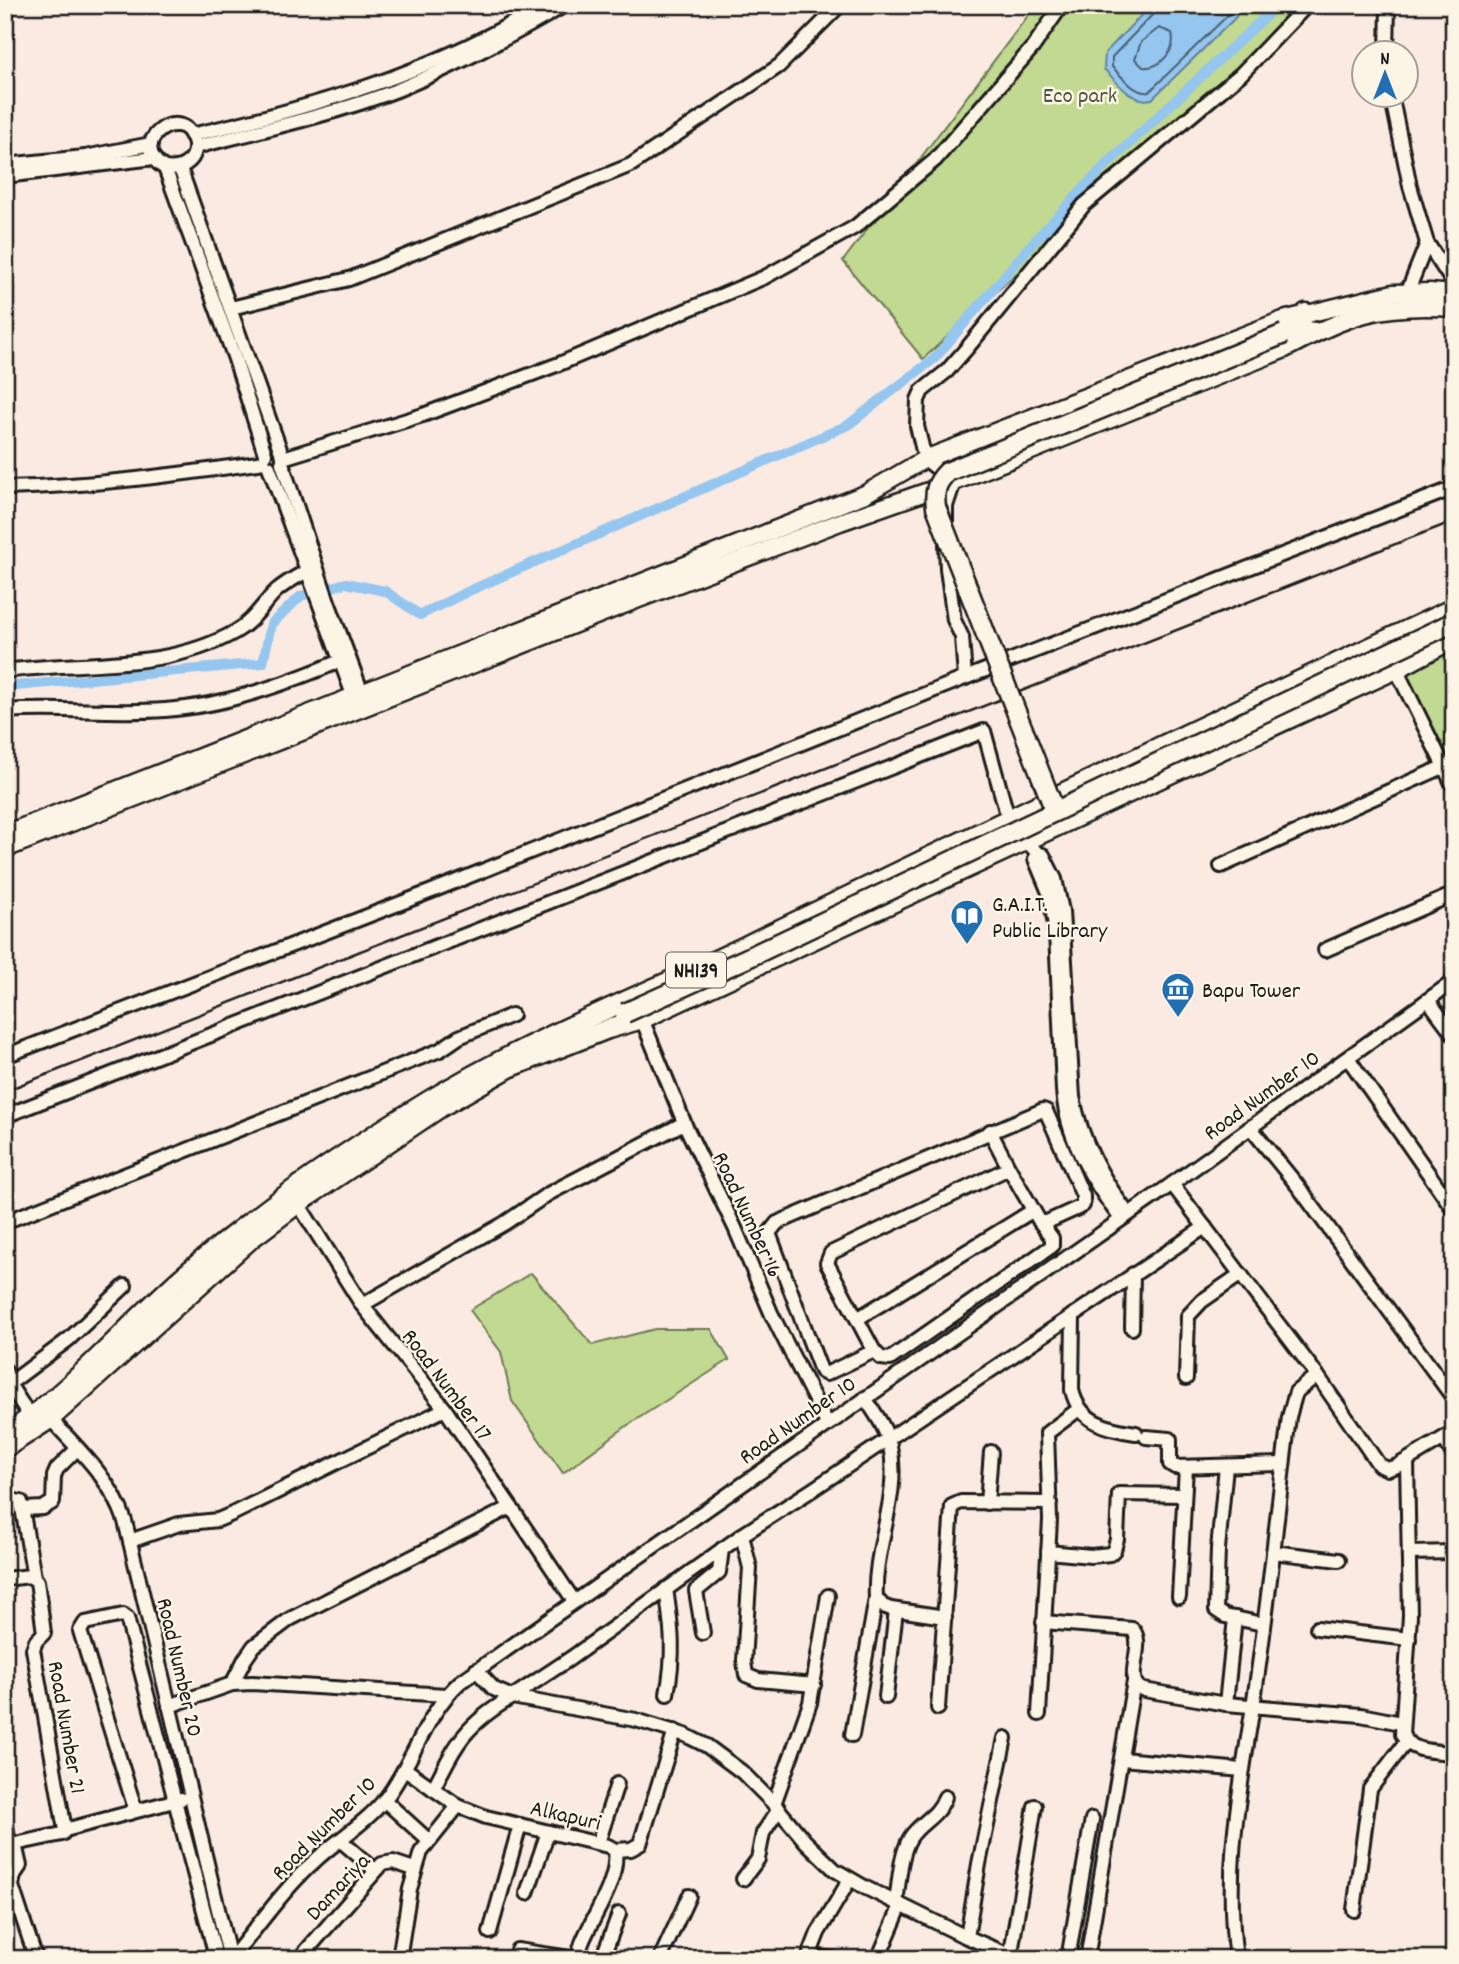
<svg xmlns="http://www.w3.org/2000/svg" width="1459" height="1964" viewBox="0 0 1459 1964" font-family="Dekko,sans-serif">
	<rect width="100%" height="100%" fill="#faeae1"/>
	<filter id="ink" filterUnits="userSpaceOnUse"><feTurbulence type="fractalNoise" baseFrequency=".0143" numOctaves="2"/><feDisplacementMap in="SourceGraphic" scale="14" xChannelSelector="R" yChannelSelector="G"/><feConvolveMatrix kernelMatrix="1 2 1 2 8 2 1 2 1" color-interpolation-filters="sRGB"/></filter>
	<g filter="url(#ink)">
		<g fill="#c1d990" stroke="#6e7a56" stroke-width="2">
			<path d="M 1036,5 L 1295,5 L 1236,72 L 923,359 L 843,261 Z"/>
			<path d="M 1454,645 L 1454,778 L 1405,670 Z"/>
			<path d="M 531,1273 L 592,1345 L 655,1329 L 711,1329 L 729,1360 L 628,1425 L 563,1473 L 512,1401 L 501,1352 L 470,1310 Z"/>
		</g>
		<path fill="#94c6f0" stroke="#64829b" stroke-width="2" d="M 1151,5 L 1192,5 L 1191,10 L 1196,13 L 1206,5 L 1243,5 L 1235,18 L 1152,99 C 1132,104 1117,82 1104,69 L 1105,53 Z"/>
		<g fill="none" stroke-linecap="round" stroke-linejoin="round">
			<g stroke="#4c6071" stroke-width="2">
				<path d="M 1156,5 L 1154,13 L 1112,57 L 1112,67 C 1123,77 1134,94 1149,92 L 1229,14 L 1235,5"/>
				<path d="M 1159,28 L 1172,33 C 1177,50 1160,69 1143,67 L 1135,59 L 1141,42 Z"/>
			</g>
			<path stroke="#94c6f0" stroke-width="10" d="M 5,687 L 263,663 L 271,624 L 301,596 L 346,583 L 385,591 L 420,615 L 471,590 L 848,425 L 935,358 L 1029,247 L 1103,168 L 1267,15 L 1269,5"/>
			<defs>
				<g id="minor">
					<path d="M 1387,52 L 1388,5"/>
					<path d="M 1391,94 L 1410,186 L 1427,243 L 1454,284"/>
					<path d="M 191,135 C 314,107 435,72 543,5"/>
					<path d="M 195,147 C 263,130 332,115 397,90 C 456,66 510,37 565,5"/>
					<path d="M 5,165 L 85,157 L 151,144"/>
					<path d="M 165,168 C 182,171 200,159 194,140 C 181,102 124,145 165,168 L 235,359 L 265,454"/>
					<path d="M 180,168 L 281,452"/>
					<path d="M 5,176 L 154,158"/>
					<path d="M 1407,293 L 1427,243"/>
					<path d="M 231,308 L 349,279 L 631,165 L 779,66 L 840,5"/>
					<path d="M 283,458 L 423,415 L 559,364 L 765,277 L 855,227 L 935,160 L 1033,47 L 1062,5"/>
					<path d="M 282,463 L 327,599 L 365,701"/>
					<path d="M 269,467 L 356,703"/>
					<path d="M 5,488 C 92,486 178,475 264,462"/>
					<path d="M 946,526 L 946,506 L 954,482 L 925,459 L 917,426 L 918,400 L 922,391 L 947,371 L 968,347 L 1084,205 L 1241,74 L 1307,5"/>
					<path d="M 1396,669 L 1454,787"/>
					<path d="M 5,671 C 82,660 164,672 235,632 C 253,622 262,605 276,591 C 285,583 296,577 307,571"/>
					<path d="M 965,678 L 1454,488"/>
					<path d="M 5,711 C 59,707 112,714 165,710 C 225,706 285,684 340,661"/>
					<path d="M 1037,853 L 1035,859 L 1050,895 L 1056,932 L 1063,1090 C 1066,1138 1093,1182 1121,1219"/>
					<path d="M 1221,866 L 1443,767"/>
					<path d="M 1325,950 L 1454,894"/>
					<path d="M 1428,1000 L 1454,1035"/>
					<path d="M 642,1019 L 686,1127 L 735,1228 L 772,1315 L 827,1424"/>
					<path d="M 5,1056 L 432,891 L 965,678 L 962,637 L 954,620 L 947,569 L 946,544"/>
					<path d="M 1348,1058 L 1454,1210"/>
					<path d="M 5,1116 L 984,731 L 1008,818 L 1037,853 L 1043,855 L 1055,879 L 1062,911 L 1073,1097 C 1081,1141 1102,1178 1128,1214"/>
					<path d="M 1250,1127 L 1297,1185 L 1454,1399"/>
					<path d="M 990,1131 L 1009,1168"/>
					<path d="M 1172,1184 L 1317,1375 L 1379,1465 L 1388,1469 L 1397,1466 L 1454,1432"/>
					<path d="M 294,1197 L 362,1305 L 445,1409 L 574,1601"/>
					<path d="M 5,1222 L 440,1050 L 459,1037 L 512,1015"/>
					<path d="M 362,1305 L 505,1223 L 548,1194 L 684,1123"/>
					<path d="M 1073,1315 L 1072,1390 C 1079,1422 1107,1429 1136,1433"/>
					<path d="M 857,1319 L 874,1351 L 826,1374 L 821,1371 L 769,1233 L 777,1223 L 1043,1110 L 1046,1111 L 1083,1196 L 1083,1205 L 1080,1207 L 1047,1222 L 1040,1222 L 1009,1168 L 831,1253 L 827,1263 L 857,1319 L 1032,1211"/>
					<path d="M 1132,1328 L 1133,1274"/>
					<path d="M 874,1351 L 881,1358 L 890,1359 L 1052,1246 L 1052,1238 L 1040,1222"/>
					<path d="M 5,1370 L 9,1384 L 31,1418"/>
					<path d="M 1186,1378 L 1188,1316 L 1202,1301 L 1241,1274"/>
					<path d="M 9,1384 L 69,1339 L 125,1286"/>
					<path d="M 865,1398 C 875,1413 886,1428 890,1446 C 901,1496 873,1548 876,1598 L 883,1606 L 891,1609 L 945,1617"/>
					<path d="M 46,1414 C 76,1447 111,1478 125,1521 L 230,1959"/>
					<path d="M 1146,1437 L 1170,1439 L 1170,1464 L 1175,1467 L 1283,1464"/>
					<path d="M 1444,1439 L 1454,1456"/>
					<path d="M 1407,1461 L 1410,1616 L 1402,1734 C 1410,1753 1435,1751 1454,1753"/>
					<path d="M 1226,1466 L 1218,1549 L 1216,1610 L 1225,1616 L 1263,1624"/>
					<path d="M 5,1499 L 21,1502 L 34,1577"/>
					<path d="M 987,1503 L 991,1452"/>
					<path d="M 24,1509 L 43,1508 L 53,1502 L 54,1476 L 57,1469 L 77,1449"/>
					<path d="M 742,1535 L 750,1568 L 744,1661 L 746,1675 L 758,1680 L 814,1685"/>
					<path d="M 130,1541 L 179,1524 L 218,1520 L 232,1514 L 445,1409"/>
					<path d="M 1048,1552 L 1091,1556 L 1110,1554 L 1114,1550 L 1117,1539 L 1119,1494 L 1184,1495"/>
					<path d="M 1273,1552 L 1339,1560"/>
					<path d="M 1409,1553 L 1454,1552"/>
					<path d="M 5,1579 L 30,1576 L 37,1581 L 44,1633 L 36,1641 L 33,1649 L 65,1830 L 62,1834 L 15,1844 L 8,1839 L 5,1820"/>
					<path d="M 666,1589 C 672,1629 675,1654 667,1694"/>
					<path d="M 1179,1597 L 1186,1467"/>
					<path d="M 1043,1622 L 1132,1629 C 1148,1644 1120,1682 1144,1690 L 1226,1704 L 1361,1715 L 1401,1723"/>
					<path d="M 1317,1628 L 1409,1639"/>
					<path d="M 703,1633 L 696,1591 L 719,1572 L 722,1549"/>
					<path d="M 476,1670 L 494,1689 L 512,1697 L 571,1658 L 742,1535 L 812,1490 L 1205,1227"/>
					<path d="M 232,1684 L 245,1659 L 254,1646 L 290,1619 L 511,1507"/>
					<path d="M 886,1697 L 896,1610"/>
					<path d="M 1226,1704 L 1235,1618"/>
					<path d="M 169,1706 L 232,1684 L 252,1683 L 446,1695"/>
					<path d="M 938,1708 L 952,1506 L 961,1502 L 1050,1503"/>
					<path d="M 1039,1714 L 1050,1520 L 1047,1433 L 1079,1409"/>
					<path d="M 852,1735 L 876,1598"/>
					<path d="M 1122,1759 L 1242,1770"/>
					<path d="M 405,1769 L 458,1806 L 486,1817 L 608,1846 L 615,1850 C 619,1882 593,1915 582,1943 L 580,1949 L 583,1959"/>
					<path d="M 433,1789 C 457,1742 465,1725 512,1697 L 636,1720 L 685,1735 L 707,1746 L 742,1772 L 774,1804 L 805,1841 L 835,1870 L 866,1888 L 962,1935 L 1019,1959"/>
					<path d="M 384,1800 L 428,1840"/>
					<path d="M 774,1804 L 810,1703 L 828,1596"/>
					<path d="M 129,1813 L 181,1799"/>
					<path d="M 65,1830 L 129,1813 L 133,1808 L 133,1802 L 80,1631 L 85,1623 L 123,1615 L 127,1618 L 214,1949 L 209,1959"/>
					<path d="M 340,1840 L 375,1870"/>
					<path d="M 598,1843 L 617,1784"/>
					<path d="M 15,1844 L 20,1866 L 14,1875 L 12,1886 L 36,1959"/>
					<path d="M 615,1850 L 631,1849 L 640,1844 L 675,1731"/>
					<path d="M 743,1879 L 758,1859 L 763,1833 L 779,1809"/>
					<path d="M 527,1893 L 548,1832"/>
					<path d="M 896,1903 C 899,1883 900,1855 910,1838 C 920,1822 938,1817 945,1797"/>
					<path d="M 1354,1910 L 1370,1789 L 1406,1742"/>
					<path d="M 490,1932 L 520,1825"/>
					<path d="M 967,1937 L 979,1864 L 1005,1738"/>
					<path d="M 517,1950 L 576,1959"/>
					<path d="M 5,1952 L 8,1959"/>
					<path d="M 809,1956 L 833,1959"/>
					<path d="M 231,1959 C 259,1925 285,1887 318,1858 C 340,1838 367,1822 386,1798 C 414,1761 425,1714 460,1682 L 1172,1184 L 1454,981"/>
					<path d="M 299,1959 L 382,1864 L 393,1862 L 414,1869"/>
					<path d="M 399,1959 L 410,1889 L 421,1852 L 458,1806"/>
					<path d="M 602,1959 L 619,1914"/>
					<path d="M 660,1959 L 689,1896"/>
					<path d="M 808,1959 L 818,1933 L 850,1879"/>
					<path d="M 878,1959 L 901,1905"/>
					<path d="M 1010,1959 L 1035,1806"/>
					<path d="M 1068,1959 L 1092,1819"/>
					<path d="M 1087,1959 L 1134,1681"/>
					<path d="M 1236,1959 C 1224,1867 1239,1796 1253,1706 C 1268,1610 1277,1513 1289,1417 L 1296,1392 L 1317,1375"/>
				</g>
				<g id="major">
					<path d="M 5,834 L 865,494 L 925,459 L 1283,320 L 1393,293 L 1430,292 L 1454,294"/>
					<path d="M 5,849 L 636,600 L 840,522 L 954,482 L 1285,349 C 1349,315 1380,303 1454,308"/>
				</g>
				<g id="highway">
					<path d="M 1293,330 L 1315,332"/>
					<path d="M 1284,334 L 1293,330 L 1306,313"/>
					<path d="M 5,1435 C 71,1392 122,1330 181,1278 C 258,1211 341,1154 428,1101 C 528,1040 639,997 745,946 C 981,831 1217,719 1454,608"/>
					<path d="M 5,1448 L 50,1419 L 253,1237 L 297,1204 L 441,1107 L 509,1068 L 608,1029 L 642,1019 L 1396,669 L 1454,638"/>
				</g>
			</defs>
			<use href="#minor" stroke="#1c1c1c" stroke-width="18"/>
			<use href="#major" stroke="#1c1c1c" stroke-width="21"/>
			<use href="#highway" stroke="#1c1c1c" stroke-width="23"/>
			<use href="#minor" stroke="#fcf5e5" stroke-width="12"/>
			<use href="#major" stroke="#fcf5e5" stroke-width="16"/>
			<use href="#highway" stroke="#fcf5e5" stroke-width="18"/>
			<path stroke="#1c1c1c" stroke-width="2.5" d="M 5,1091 L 1454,521"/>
			<defs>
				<g id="highway-bridge">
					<path d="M 1055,811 L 936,507 C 934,492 936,483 947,472 L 1284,334"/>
					<path d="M 625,1013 L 745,959 L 1454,622"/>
				</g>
			</defs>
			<use href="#highway-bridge" stroke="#1c1c1c" stroke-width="23" stroke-linecap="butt"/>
			<use href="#highway-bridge" stroke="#fcf5e5" stroke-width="18"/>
		</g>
	</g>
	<defs>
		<symbol id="library-pin" viewBox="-11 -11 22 30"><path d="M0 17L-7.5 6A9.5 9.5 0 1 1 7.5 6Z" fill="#1f6fb2" stroke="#fcf5e5"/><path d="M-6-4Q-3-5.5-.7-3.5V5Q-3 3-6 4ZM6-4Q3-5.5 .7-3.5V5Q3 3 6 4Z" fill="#fff"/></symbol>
		<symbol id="museum-pin" viewBox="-11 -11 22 30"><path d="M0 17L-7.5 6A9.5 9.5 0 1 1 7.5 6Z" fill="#1f6fb2" stroke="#fcf5e5"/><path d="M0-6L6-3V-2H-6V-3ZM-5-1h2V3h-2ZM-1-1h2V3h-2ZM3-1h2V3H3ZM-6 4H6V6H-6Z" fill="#fff"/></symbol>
	</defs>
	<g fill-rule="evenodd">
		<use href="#library-pin" x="948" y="897" width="38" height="52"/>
		<use href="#museum-pin" x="1159" y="970" width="38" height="52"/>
	</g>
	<g text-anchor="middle" stroke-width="5" stroke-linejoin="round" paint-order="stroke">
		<rect fill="#fcf5e5" stroke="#5f5d58" stroke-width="2" x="666" y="952.5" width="60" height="35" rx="5"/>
		<g font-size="21" font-weight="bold" fill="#1c1c1c">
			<text x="696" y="977">NH139</text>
		</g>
		<g font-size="23" fill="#4e553f" stroke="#fcf5e5">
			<text x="1080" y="102">Eco park</text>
		</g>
		<g font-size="23" fill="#1c1c1c" stroke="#fcf5e5" text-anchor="start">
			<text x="992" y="911">G.A.I.T.<tspan x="992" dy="26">Public Library</tspan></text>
			<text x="1202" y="997">Bapu Tower</text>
		</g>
		<g font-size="23" fill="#1c1c1c" stroke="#fcf5e5">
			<text transform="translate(1261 1094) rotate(-36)" y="8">Road Number 10</text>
			<text transform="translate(749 1214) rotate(65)" y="8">Road Number 16</text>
			<text transform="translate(448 1384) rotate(53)" y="8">Road Number 17</text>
			<text transform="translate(797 1419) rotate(-35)" y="8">Road Number 10</text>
			<text transform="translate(181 1667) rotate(77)" y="8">Road Number 20</text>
			<text transform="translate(68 1727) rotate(80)" y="8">Road Number 21</text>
			<text transform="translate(566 1814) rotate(13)" y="8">Alkapuri</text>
			<text transform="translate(323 1827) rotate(-45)" y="8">Road Number 10</text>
			<text transform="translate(337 1886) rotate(-47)" y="8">Damariya</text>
		</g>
	</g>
	<rect width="1459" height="1964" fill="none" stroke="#fcf5e5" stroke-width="28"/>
	<rect x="14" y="14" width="1431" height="1936" fill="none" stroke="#1c1c1c" stroke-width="2.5" filter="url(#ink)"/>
	<g transform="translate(1385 74)"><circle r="33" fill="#fcf5e5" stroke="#a29e95" stroke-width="2"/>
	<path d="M0-5L12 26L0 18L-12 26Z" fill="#1f6fb2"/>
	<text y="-10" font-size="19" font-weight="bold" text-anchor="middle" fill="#1c1c1c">N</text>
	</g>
</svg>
